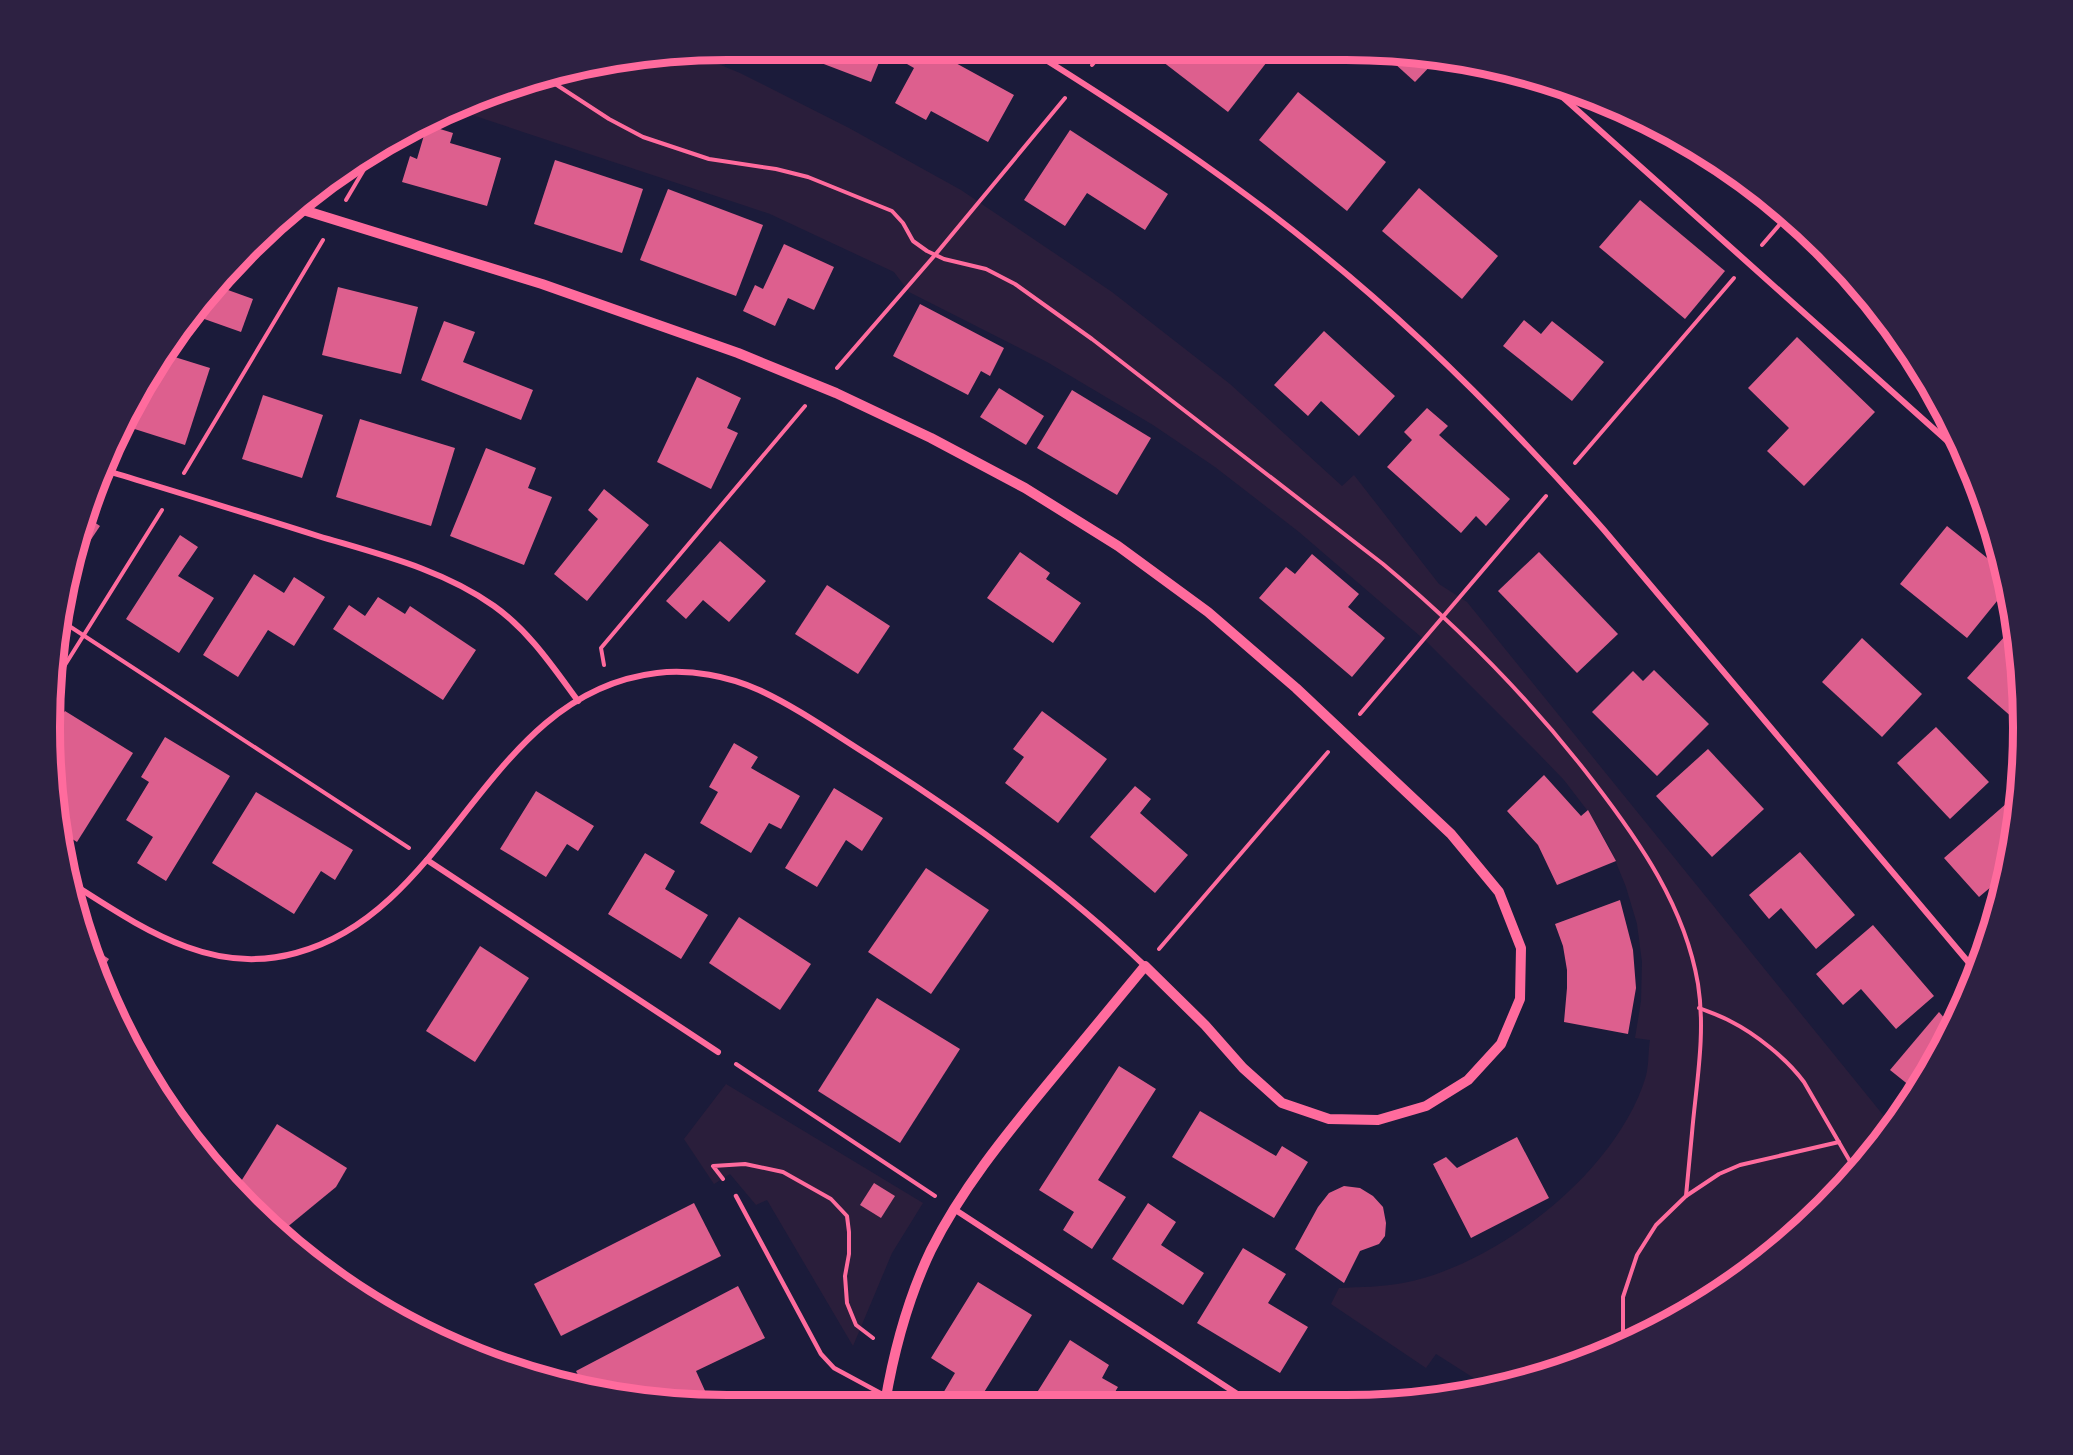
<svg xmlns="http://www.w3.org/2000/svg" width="2073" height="1455" viewBox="0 0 2073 1455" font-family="'Roboto Condensed',sans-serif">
	<rect width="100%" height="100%" fill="#1b1b3a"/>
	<g fill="#2a1e3b">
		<path d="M 694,54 L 740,73 L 849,128 L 961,190 L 1112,292 L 1230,384 L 1342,486 L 1354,475 L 1439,584 L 1467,602 L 1892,1126 L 1884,1140 L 1793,1237 L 1645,1336 L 1563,1370 L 1488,1387 L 1436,1354 L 1426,1368 L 1331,1304 L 1339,1288 C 1360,1287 1383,1287 1403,1283 C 1498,1265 1618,1171 1646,1076 C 1649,1065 1648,1051 1650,1040 L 1635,1038 L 1641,1001 L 1642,962 L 1637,924 L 1626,887 L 1611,850 L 1590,814 L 1564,780 L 1534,749 L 1427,642 L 1299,532 L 1215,467 L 1153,425 L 1047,362 L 909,292 L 894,272 L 770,214 L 454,109 L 468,101 L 552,73 Z"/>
		<path d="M 726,1084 L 923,1203 L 892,1253 L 853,1346 L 767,1200 L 756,1205 L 730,1174 L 714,1184 L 684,1139 Z"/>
	</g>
	<g fill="#dd5f8e">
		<path d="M 787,50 L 884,50 L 871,82 Z"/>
		<path d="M 915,50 L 932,50 L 1014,95 L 988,142 L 931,111 L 926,120 L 895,103 L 914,68 L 907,64 Z"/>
		<path d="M 1159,50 L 1259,50 L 1270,58 L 1228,112 L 1154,55 Z"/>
		<path d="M 1383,53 L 1437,59 L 1415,82 Z"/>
		<path d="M 1298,92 L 1386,162 L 1347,211 L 1259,140 Z"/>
		<path d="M 427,125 L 453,133 L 450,143 L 501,158 L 487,206 L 402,182 L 410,156 L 417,159 Z"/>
		<path d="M 1070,130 L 1168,194 L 1145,230 L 1087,193 L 1065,226 L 1024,200 Z"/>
		<path d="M 360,159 L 354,177 L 341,172 L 351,164 Z"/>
		<path d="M 555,160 L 643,189 L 622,253 L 534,224 Z"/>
		<path d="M 1419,188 L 1498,256 L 1462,299 L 1382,231 Z"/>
		<path d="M 668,189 L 763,225 L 736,296 L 640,260 Z"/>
		<path d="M 1640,200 L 1725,271 L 1685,319 L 1599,247 Z"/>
		<path d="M 1809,237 L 1855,280 L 1857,283 L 1853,287 L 1803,244 Z"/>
		<path d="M 784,244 L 834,267 L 814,310 L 788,298 L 775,326 L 743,311 L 755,285 L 763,289 Z"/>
		<path d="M 214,285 L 253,299 L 241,332 L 193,315 Z"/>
		<path d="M 338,287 L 418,307 L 401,374 L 322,355 Z"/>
		<path d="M 920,304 L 1004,348 L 990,376 L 981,371 L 968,395 L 893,356 Z"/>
		<path d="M 1524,320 L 1541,334 L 1552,321 L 1604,362 L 1572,401 L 1503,346 Z"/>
		<path d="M 444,321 L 475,332 L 463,362 L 533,390 L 521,420 L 421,380 Z"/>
		<path d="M 1324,331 L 1395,396 L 1359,436 L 1321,401 L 1308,416 L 1274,385 Z"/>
		<path d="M 1797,337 L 1875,412 L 1804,486 L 1767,451 L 1789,428 L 1748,388 Z"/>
		<path d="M 165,354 L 210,368 L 185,445 L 122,425 L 141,388 Z"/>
		<path d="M 697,377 L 741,398 L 727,428 L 738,433 L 711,489 L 657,462 Z"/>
		<path d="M 999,388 L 1044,416 L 1026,445 L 980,417 Z"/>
		<path d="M 1072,390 L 1151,438 L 1117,495 L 1037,448 Z"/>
		<path d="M 263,395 L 323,415 L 302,478 L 242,459 Z"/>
		<path d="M 1427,408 L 1448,426 L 1439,435 L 1510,499 L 1486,526 L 1476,516 L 1461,533 L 1387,467 L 1412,440 L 1404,432 Z"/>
		<path d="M 360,419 L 455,448 L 431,526 L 336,497 Z"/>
		<path d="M 486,448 L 536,468 L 528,488 L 552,497 L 524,565 L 450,536 Z"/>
		<path d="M 604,489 L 649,525 L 587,601 L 554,574 L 598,519 L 588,510 Z"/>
		<path d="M 88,518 L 100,526 L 76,562 Z"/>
		<path d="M 1947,526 L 2001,569 L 2006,590 L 1967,638 L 1900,584 Z"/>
		<path d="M 180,535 L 198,547 L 178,576 L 214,598 L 179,653 L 126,619 Z"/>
		<path d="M 720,541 L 766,581 L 729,622 L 703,600 L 686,619 L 666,601 Z"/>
		<path d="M 1020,552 L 1050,573 L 1046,579 L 1081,603 L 1053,643 L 987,598 Z"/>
		<path d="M 1539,552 L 1618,634 L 1577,673 L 1498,591 Z"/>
		<path d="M 1312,554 L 1359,594 L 1348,607 L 1385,638 L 1352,677 L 1259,598 L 1286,567 L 1295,574 Z"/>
		<path d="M 254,574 L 284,593 L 294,577 L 325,597 L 294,646 L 268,630 L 238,677 L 203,655 Z"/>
		<path d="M 827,585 L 890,626 L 858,674 L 795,634 Z"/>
		<path d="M 378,597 L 405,614 L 410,606 L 476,650 L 443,700 L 333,629 L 349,605 L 365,616 Z"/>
		<path d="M 2015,625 L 2018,639 L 2021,725 L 1967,678 Z"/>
		<path d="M 1862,638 L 1922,694 L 1882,737 L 1822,682 Z"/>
		<path d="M 1654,670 L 1709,724 L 1657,776 L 1592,712 L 1633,671 L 1643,681 Z"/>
		<path d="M 65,711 L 133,753 L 77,842 L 58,830 L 55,816 L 55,726 Z"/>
		<path d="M 1042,711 L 1107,759 L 1058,823 L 1005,783 L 1024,757 L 1013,749 Z"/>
		<path d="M 1936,727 L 1989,782 L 1950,819 L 1897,763 Z"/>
		<path d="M 165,737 L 230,776 L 166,881 L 137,863 L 153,837 L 126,820 L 149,782 L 141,777 Z"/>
		<path d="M 734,743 L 758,757 L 751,768 L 800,796 L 781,829 L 769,823 L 751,853 L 700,823 L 718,792 L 709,787 Z"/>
		<path d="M 1708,749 L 1764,809 L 1712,857 L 1656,796 Z"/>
		<path d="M 1544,775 L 1581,816 L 1588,810 L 1616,861 L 1557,885 L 1538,845 L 1507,811 Z"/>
		<path d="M 1135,786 L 1151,799 L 1140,813 L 1188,855 L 1155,893 L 1090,837 Z"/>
		<path d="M 834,788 L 883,818 L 862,851 L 846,840 L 817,887 L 785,868 Z"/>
		<path d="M 536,791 L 594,826 L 578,851 L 567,844 L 546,877 L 500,849 Z"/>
		<path d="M 256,792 L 353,850 L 335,880 L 321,871 L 294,914 L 212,863 Z"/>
		<path d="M 2007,803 L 2015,813 L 2003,886 L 1998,881 L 1979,897 L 1944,858 Z"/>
		<path d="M 1800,852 L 1855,915 L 1816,949 L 1781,908 L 1769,919 L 1749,895 Z"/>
		<path d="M 645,853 L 675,871 L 665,889 L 708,915 L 681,959 L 608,914 Z"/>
		<path d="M 926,868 L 989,910 L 931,994 L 868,952 Z"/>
		<path d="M 1620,900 L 1633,950 L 1636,988 L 1628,1034 L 1564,1022 L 1567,988 L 1567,970 L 1563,946 L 1555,924 Z"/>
		<path d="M 739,917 L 811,964 L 780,1010 L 709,963 Z"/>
		<path d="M 1873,925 L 1934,996 L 1896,1029 L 1861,989 L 1843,1005 L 1816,974 Z"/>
		<path d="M 88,945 L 109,959 L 99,974 Z"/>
		<path d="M 480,946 L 529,978 L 475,1062 L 426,1031 Z"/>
		<path d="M 877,998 L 960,1049 L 900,1143 L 818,1091 Z"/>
		<path d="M 1939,1012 L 1953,1028 L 1915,1090 L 1890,1070 Z"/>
		<path d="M 1119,1066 L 1156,1089 L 1098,1180 L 1126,1197 L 1092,1249 L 1063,1230 L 1074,1212 L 1039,1190 Z"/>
		<path d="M 1200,1111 L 1276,1156 L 1282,1146 L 1308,1162 L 1274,1218 L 1172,1157 Z"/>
		<path d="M 277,1124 L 347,1168 L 336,1187 L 280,1233 L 235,1191 Z"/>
		<path d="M 1517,1137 L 1549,1198 L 1471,1238 L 1433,1164 L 1446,1157 L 1457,1168 Z"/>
		<path d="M 874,1183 L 895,1196 L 881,1218 L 860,1205 Z"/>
		<path d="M 1344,1186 L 1360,1188 L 1373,1196 L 1383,1207 L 1386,1223 L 1385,1236 L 1379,1244 L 1360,1251 L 1344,1283 L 1295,1249 L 1318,1207 L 1329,1193 Z"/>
		<path d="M 694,1203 L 721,1256 L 561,1336 L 534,1284 Z"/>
		<path d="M 1148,1203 L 1176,1222 L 1161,1245 L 1204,1273 L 1183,1305 L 1112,1259 Z"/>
		<path d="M 1243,1248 L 1286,1274 L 1268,1303 L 1308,1327 L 1280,1373 L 1197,1323 Z"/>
		<path d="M 978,1282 L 1032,1315 L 978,1402 L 943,1403 L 939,1400 L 955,1373 L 931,1358 Z"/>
		<path d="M 738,1286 L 765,1338 L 696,1371 L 711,1404 L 683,1404 L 585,1388 L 576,1371 Z"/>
		<path d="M 1070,1340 L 1109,1365 L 1102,1378 L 1118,1387 L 1109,1402 L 1031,1402 Z"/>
		<path d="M 1147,1391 L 1162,1401 L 1140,1401 Z"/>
	</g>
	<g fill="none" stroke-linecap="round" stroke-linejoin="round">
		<g stroke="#ff6b9d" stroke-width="4">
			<path d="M 1092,65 L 1105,50"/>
			<path d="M 543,76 L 609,119 L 643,137 L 709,159 L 776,169 L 808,177 L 892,211 L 903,223 L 913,241 L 927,251 L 944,259 L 986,269 L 1015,284 L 1092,339 L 1383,564 C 1462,630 1531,700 1593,781 C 1640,842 1685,907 1698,984 C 1706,1034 1696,1085 1692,1133 C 1690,1154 1688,1175 1686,1196"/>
			<path d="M 346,200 L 375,151"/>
			<path d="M 1762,245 L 1787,216"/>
			<path d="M 837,368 L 935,255 L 1065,98"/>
			<path d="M 1575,463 L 1734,278"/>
			<path d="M 184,473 L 323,240"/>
			<path d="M 60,620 L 409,848"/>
			<path d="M 604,665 L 601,648 L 805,406"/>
			<path d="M 55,681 L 162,510"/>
			<path d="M 1360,714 L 1546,496"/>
			<path d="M 1159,949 L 1328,752"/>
			<path d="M 1699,1008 C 1709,1012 1721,1016 1730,1021 C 1756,1034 1787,1059 1804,1082 L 1855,1170"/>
			<path d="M 736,1064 L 935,1196"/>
			<path d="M 723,1179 L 713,1166 L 745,1164 L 783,1172 L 831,1199 L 847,1216 L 849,1232 L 849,1254 L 845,1276 L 847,1303 L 856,1325 L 873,1338"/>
			<path d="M 1623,1345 L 1623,1297 L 1637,1255 L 1656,1225 L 1686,1196 L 1719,1174 L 1740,1165 L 1839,1142"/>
		</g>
		<path stroke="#ff6b9d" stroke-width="4.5" d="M 736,1196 L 821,1354 L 834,1368 L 884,1395"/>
		<g stroke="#ff6b9d" stroke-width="6">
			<path d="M 1030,50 C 1128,111 1225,175 1316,249 C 1421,333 1515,429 1604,530 L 1975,970"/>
			<path d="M 1548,84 L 1963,455"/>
			<path d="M 101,469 C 173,491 246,513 318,536 C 378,554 442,569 494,606 C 529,631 553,667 578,701"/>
			<path d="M 427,860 L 718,1052"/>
			<path d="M 68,881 C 106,905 145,932 187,947 C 222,960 260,963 296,953 C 453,911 486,693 657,673 C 691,669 728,676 759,690 C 798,708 834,734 871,757 C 967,818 1062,886 1145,966"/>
			<path d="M 954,1209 L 1248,1401"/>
		</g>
		<path stroke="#ff6b9d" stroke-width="10" d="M 300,209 L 542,284 L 738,353 L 836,393 L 931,438 L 1025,488 L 1118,546 L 1208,612 L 1296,688 L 1451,834 L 1499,892 L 1521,948 L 1520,999 L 1501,1044 L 1468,1080 L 1426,1106 L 1378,1120 L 1329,1119 L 1282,1103 L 1243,1068 L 1205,1025 L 1145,966 C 1112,1006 1079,1046 1046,1086 C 1004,1137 961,1190 931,1250 C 908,1298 894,1350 885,1403"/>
	</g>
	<path d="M0 0H2073V1455H0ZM727 60H1346A667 667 0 0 1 2013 727V728A667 667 0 0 1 1346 1395H727A667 667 0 0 1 60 728V727A667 667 0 0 1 727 60Z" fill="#2d2142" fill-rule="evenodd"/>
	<path fill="none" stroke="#ff6b9d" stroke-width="8" d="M727 60H1346A667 667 0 0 1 2013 727V728A667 667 0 0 1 1346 1395H727A667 667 0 0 1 60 728V727A667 667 0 0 1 727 60Z"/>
</svg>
